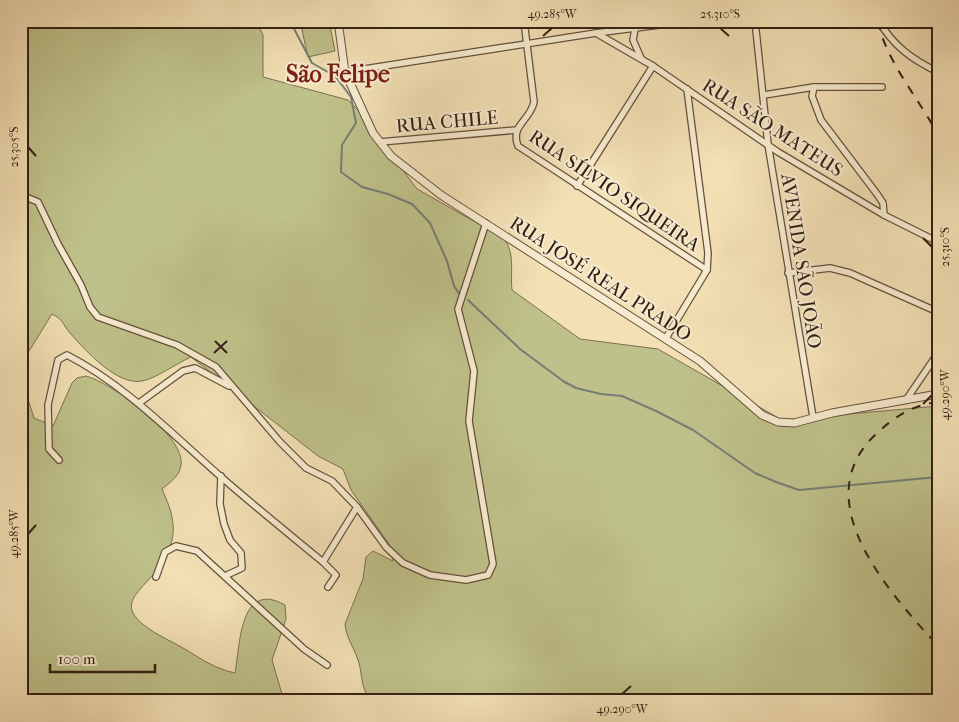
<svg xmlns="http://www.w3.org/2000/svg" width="959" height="722" viewBox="0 0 959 722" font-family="'IM FELL French Canon',serif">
	<rect width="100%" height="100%" fill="#f3e0b5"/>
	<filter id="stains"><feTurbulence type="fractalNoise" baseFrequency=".004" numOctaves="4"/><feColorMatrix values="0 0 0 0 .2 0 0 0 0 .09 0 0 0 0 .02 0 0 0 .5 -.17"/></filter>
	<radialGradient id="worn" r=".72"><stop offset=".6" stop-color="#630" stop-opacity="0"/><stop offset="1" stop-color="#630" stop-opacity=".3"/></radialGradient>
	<g fill="#bfc18a" stroke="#7a7050">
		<path d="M 21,21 L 256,21 L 263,35 L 263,77 L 348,100 L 358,110 L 417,189 L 502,237 C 516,251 510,271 512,290 L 580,339 L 658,349 L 782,420 L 938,406 L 938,701 L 371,701 C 360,686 363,678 359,663 C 355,649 346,638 345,624 L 363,579 L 366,557 L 373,551 L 393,561 L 389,544 L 351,490 L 343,469 L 318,456 L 191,357 C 177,363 155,379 142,381 C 117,386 85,350 70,333 C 62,324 64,320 52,314 L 21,364 Z"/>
		<path d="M 300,21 L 329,21 L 335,51 L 308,57 Z"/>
		<path d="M 86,376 C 110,382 192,439 180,469 C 178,477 168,484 162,489 C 170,507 177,524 171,544 C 158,593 87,600 174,643 C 195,654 211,668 235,673 C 240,647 239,579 285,605 L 286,619 L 272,660 L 284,701 L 21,701 L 21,377 L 34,418 L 53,426 L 72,383 L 77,378 Z"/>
	</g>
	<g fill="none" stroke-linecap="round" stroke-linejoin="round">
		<g stroke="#747d76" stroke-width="2">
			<path d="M 290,21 L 312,63 L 335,76 L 351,97 L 356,123 L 342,145 L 341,172 L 362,187 L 388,194 L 412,204 L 430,223 L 447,261 L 454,286 L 460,295"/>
			<path d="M 468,300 L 520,349 L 563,381 L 576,388 L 601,394 L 622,396 L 656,411 L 693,430 L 755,473 L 776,482 L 799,490 L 938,477"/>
		</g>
		<defs>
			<g id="minor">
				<path d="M 524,21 L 534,102 C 530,121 510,125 518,146 L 707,270"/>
				<path d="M 755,21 L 768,144 L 813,417"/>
				<path d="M 879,21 C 893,46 913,60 938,72"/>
				<path d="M 635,29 L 633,40 L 641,58"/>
				<path d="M 596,33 L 653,66 L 778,152 L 884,215 L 938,242"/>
				<path d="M 345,72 L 596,33 L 691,21"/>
				<path d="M 814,87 L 812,96 L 821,120 L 877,194 L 883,203 L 884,215"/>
				<path d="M 764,95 L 814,87 L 882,87"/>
				<path d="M 380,142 L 517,130"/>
				<path d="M 577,186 L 653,66"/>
				<path d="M 21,195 L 38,202 L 58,244 L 81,285 L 90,307 L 98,317 L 177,345 L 216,367 L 280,442 L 306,468 L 332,481 L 357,507 L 386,547 L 403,563 L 430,575 L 466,580 L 488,575 L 493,564 L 469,421 L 474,371 L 458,309 L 486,223"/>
				<path d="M 788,273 L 830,268 L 850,273 L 938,312"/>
				<path d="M 666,338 L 707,270 L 708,253 L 687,89"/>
				<path d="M 906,400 L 938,353"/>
				<path d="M 139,403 L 183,371 L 195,368 L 229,386"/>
				<path d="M 59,460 L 49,449 L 48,405 L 58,360 L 67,355 C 125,385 171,433 220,476 C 253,505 288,533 323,562 L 336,575 L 328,587"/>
				<path d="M 221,476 L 220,504 L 224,524 L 230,540 L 241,553 L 242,568 L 225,576"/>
				<path d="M 323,562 L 357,507"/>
				<path d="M 156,577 L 165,552 L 176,546 L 197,551 L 304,649 L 327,665"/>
			</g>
			<path id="tertiary" d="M 338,21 L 345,72 L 373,133 L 391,156 L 441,195 L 700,361 L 762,415 L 778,422 L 794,423 L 832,413 L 938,394"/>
		</defs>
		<use href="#minor" stroke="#64503d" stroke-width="8"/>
		<use href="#tertiary" stroke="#64503d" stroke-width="9"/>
		<use href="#minor" stroke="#f7ebcf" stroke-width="5.5"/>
		<use href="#tertiary" stroke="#f7ebcf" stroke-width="7"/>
		<g stroke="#342015" stroke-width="2" stroke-dasharray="9 9" stroke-linecap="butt">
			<path d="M 878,21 C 885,60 920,100 938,135"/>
			<path d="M 938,402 C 912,405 894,417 875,435 C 805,502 891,594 938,646"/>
		</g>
	</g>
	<path fill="none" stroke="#342015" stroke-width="2" d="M 720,28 L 729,36M 543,36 L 552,28M 28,147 L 36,156M 923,238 L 932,247M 215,341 L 227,353M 214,353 L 227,341M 923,404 L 932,395M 28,534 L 36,525M 622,694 L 631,686"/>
	<g text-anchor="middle" stroke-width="4" stroke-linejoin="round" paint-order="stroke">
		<g font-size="19" fill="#342015" stroke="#f7ebcf">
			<text transform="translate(447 121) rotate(-5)" y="7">RUA CHILE</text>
			<text transform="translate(773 127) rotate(33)" y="7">RUA SÃO MATEUS</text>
			<text transform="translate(615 190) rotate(34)" y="7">RUA SÍLVIO SIQUEIRA</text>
			<text transform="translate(802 261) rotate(81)" y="7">AVENIDA SÃO JOÃO</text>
			<text transform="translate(601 278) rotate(33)" y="7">RUA JOSÉ REAL PRADO</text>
		</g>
		<g font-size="24" font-weight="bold" fill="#7a1f14" stroke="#f7ebcf">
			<text x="338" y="82">São Felipe</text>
		</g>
	</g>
	<rect width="959" height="722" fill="none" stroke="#f3e0b5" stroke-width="55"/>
	<path d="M50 664v8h105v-8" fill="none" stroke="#342015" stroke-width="2.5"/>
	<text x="58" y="664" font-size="15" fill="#342015" stroke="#f7ebcf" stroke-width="4" paint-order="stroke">100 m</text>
	<rect x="28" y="28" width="904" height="666" fill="none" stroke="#342015" stroke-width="2"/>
	<g font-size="12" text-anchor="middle" fill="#342015">
		<text x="552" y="18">49.285°W</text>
		<text x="720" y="18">25.310°S</text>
		<text transform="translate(14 147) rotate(-90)" y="4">25.305°S</text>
		<text transform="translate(945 247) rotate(-90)" y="4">25.310°S</text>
		<text transform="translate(945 395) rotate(-90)" y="4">49.290°W</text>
		<text transform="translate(14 534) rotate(-90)" y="4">49.285°W</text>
		<text x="622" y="713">49.290°W</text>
	</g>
	<rect width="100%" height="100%" filter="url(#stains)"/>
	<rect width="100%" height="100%" fill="url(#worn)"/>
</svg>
